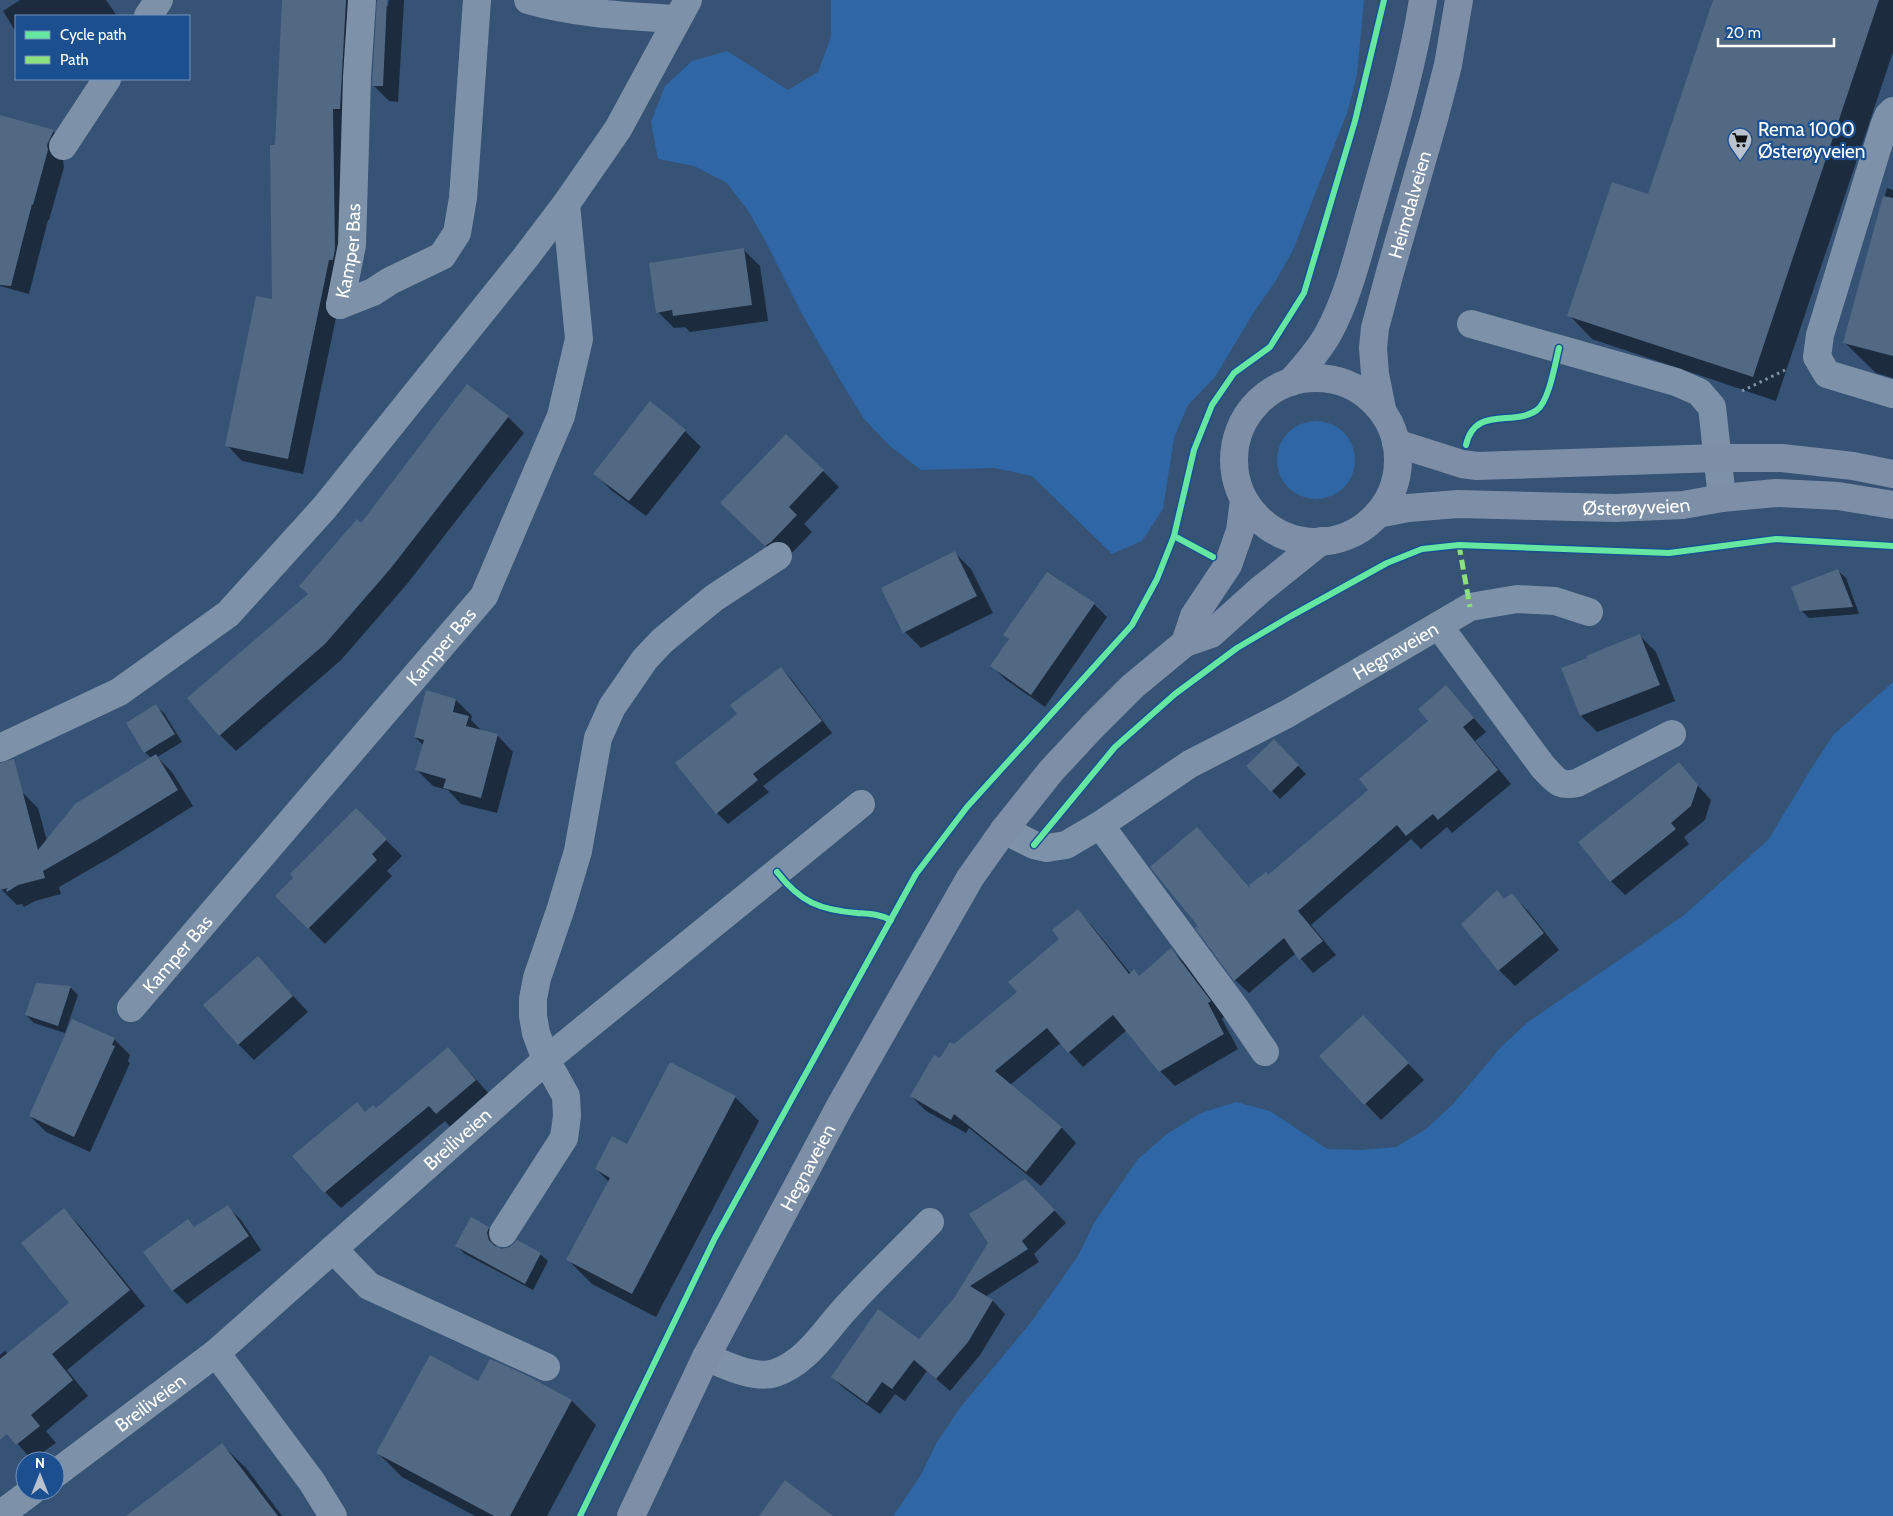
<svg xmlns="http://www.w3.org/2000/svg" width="1893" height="1516" viewBox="0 0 1893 1516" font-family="Cabin,sans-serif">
	<rect width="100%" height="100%" fill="#365274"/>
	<g fill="#2f66a5">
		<path d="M 831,0 L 1364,0 L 1357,75 L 1347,113 L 1293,250 L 1275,282 L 1254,312 L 1215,377 L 1188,405 L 1174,438 L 1163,509 L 1142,541 L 1112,554 L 1032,476 L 994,468 L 921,470 L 891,447 L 864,419 L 843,385 L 802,314 L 768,246 L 749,212 L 727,183 L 694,166 L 658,159 L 651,122 L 665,86 L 692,61 L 727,51 L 788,90 L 818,72 L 831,37 Z"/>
		<circle cx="1316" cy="460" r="39"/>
		<path d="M 1893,682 L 1893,1516 L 893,1516 L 921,1475 L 937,1442 L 959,1409 L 1032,1321 L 1078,1256 L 1094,1223 L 1138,1159 L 1167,1134 L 1201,1113 L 1236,1102 L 1270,1111 L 1327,1149 L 1361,1150 L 1396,1147 L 1426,1129 L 1453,1104 L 1501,1047 L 1528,1022 L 1683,916 L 1768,840 L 1811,769 L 1834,734 Z"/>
	</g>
	<g fill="#0007">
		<path d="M 20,0 L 106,0 L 117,16 L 16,16 L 16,32 L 3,11 Z"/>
		<path d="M 283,0 L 378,0 L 371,2 L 345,275 L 303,474 L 242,461 L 227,445 L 273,300 L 276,146 Z"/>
		<path d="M 379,0 L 386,0 L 386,4 L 388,7 L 389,0 L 404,0 L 398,102 L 389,101 L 374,86 Z"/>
		<path d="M 1714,0 L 1893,0 L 1893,52 L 1776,401 L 1592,339 L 1569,315 L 1649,196 Z"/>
		<path d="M 0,117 L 53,131 L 69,147 L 63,161 L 64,167 L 49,220 L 48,220 L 29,294 L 0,286 Z"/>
		<path d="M 1887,188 L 1893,190 L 1893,378 L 1876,373 L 1844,342 Z"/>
		<path d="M 744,250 L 760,266 L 768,321 L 690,332 L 685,327 L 674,328 L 658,312 Z"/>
		<path d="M 508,417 L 524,433 L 407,584 L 341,660 L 236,751 L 220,735 L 309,594 L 361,524 Z"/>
		<path d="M 685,431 L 701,447 L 646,516 L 611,490 L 595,474 Z"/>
		<path d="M 823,471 L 839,487 L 804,524 L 812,532 L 787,558 L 782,561 L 738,519 Z"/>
		<path d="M 955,553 L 971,569 L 993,613 L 921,648 L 905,632 L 883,589 Z"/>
		<path d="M 1838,571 L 1846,578 L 1859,614 L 1809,618 L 1801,610 Z"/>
		<path d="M 1094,604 L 1107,617 L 1045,707 L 1005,679 L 992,666 L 1010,640 L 1005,635 Z"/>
		<path d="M 1640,636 L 1656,652 L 1675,701 L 1597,732 L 1581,716 L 1588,659 Z"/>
		<path d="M 781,668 L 792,680 L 832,733 L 763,786 L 769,792 L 728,824 L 717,813 L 739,714 Z"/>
		<path d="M 1446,687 L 1486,732 L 1475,741 L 1511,784 L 1452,833 L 1447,827 L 1421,849 L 1411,839 L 1311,925 L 1336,955 L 1313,973 L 1296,953 L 1249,993 L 1235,980 L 1199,926 L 1197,829 L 1251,889 L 1268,876 L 1369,790 L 1429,722 Z"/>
		<path d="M 456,700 L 472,716 L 471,720 L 482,731 L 497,735 L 513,752 L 497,813 L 461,804 L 448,790 L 433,786 L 417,770 L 423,745 L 415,737 Z"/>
		<path d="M 156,706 L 164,713 L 182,742 L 157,757 L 172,772 L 193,806 L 113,856 L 59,887 L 61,894 L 35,901 L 24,907 L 22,904 L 17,905 L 1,889 L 0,885 L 0,798 L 22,792 L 38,808 L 47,841 L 152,759 L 145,752 L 127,723 Z"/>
		<path d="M 1274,741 L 1306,774 L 1280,799 L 1248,766 Z"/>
		<path d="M 1678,764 L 1711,800 L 1705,820 L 1684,837 L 1689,844 L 1625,895 L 1611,881 L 1580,842 Z"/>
		<path d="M 356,810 L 402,856 L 387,871 L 392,876 L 325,944 L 277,896 Z"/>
		<path d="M 1497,892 L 1505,900 L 1512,895 L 1528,911 L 1559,950 L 1515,986 L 1499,970 Z"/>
		<path d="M 1078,911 L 1092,926 L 1131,974 L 1140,977 L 1171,950 L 1186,964 L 1224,1017 L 1222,1019 L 1238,1049 L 1175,1086 L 1160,1071 L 1127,1030 L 1083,1067 L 1061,1043 L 1010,1085 L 1062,1128 L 1076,1143 L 1041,1186 L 969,1128 L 966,1133 L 926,1111 L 911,1096 L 940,1059 L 1019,993 L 1061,939 Z"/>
		<path d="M 258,958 L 308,1012 L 254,1060 L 238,1044 Z"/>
		<path d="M 70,987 L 78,995 L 65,1033 L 34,1023 L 26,1015 Z"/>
		<path d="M 1379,1033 L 1424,1080 L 1381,1120 L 1320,1056 Z"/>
		<path d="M 114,1039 L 130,1055 L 128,1061 L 130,1063 L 90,1152 L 46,1132 L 30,1116 Z"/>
		<path d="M 448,1048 L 491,1096 L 452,1129 L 445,1121 L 341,1208 L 325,1192 L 366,1113 L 376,1109 Z"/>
		<path d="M 735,1097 L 759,1121 L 656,1317 L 592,1284 L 568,1260 L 609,1182 L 596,1169 L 628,1146 Z"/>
		<path d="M 1038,1193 L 1066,1223 L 1034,1254 L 1039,1262 L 985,1297 L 993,1301 L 1005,1314 L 980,1355 L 950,1391 L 927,1371 L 905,1401 L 895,1394 L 880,1414 L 845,1389 L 832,1377 L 919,1340 L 955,1299 Z"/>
		<path d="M 227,1206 L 241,1220 L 261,1250 L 187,1304 L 173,1290 L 188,1221 L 195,1228 Z"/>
		<path d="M 64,1210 L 80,1226 L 145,1306 L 67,1370 L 88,1396 L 46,1431 L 56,1443 L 32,1460 L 0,1424 L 0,1355 L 5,1351 L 8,1354 L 71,1303 Z"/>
		<path d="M 488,1228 L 496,1236 L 495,1241 L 496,1248 L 540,1254 L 548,1261 L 533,1290 L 465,1254 L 457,1246 Z"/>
		<path d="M 523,1375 L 572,1401 L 596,1425 L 547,1516 L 475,1516 L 402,1477 L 378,1453 L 479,1383 Z"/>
		<path d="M 222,1445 L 246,1468 L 282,1516 L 128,1516 Z"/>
	</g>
	<g fill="#526984">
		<path d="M 282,0 L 346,0 L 340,109 L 333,109 L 335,249 L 333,260 L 329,260 L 288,459 L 225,446 L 256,296 L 272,299 L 270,145 L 275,145 Z"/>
		<path d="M 377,0 L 387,0 L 383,86 L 372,86 Z"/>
		<path d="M 1713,0 L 1879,0 L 1753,377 L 1567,316 L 1612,182 L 1648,194 Z"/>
		<path d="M 0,115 L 54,130 L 47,145 L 48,150 L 33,205 L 32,204 L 11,286 L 0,285 Z"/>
		<path d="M 1883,196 L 1893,198 L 1893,356 L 1843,343 Z"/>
		<path d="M 744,248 L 752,305 L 673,316 L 672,310 L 656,313 L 649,263 Z"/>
		<path d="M 467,384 L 509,416 L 391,568 L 325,644 L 219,736 L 187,698 L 308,594 L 299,586 L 357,519 L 361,523 Z"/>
		<path d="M 650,401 L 686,430 L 629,501 L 593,474 Z"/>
		<path d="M 786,434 L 824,470 L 789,507 L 797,515 L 771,542 L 765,546 L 720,503 Z"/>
		<path d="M 955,551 L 977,596 L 903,633 L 881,588 Z"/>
		<path d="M 1838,569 L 1853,607 L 1800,611 L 1791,587 Z"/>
		<path d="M 1047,572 L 1095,603 L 1031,695 L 990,666 L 1009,639 L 1003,635 Z"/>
		<path d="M 1640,634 L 1660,685 L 1580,716 L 1561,668 L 1587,658 L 1586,656 Z"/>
		<path d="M 781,667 L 822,721 L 753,774 L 758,780 L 716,814 L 675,763 L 737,714 L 730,705 Z"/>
		<path d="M 1446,685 L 1474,718 L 1463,727 L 1498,770 L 1438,820 L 1433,814 L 1406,836 L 1397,825 L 1298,911 L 1323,941 L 1299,960 L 1284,938 L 1234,981 L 1195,928 L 1198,926 L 1150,867 L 1197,827 L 1250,888 L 1249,885 L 1266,872 L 1268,875 L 1368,790 L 1359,779 L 1428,721 L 1418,709 Z"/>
		<path d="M 426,690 L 456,699 L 453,712 L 469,716 L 466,726 L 498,734 L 481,798 L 443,788 L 446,779 L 415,770 L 424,740 L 414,737 Z"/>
		<path d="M 156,704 L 175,734 L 144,753 L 126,723 Z"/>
		<path d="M 1274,739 L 1299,765 L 1271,792 L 1246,766 Z"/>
		<path d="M 156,754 L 178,790 L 97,840 L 43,871 L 45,878 L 18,885 L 7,892 L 6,890 L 8,888 L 0,890 L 0,763 L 14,759 L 38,850 L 75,804 Z"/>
		<path d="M 1679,762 L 1698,785 L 1691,806 L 1671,823 L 1676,829 L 1610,882 L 1578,842 Z"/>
		<path d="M 356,808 L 387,839 L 372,854 L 377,860 L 308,929 L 275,896 L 293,878 L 290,874 Z"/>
		<path d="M 1497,890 L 1504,899 L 1512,893 L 1544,933 L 1498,971 L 1461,924 Z"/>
		<path d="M 1078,909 L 1129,974 L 1134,969 L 1139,976 L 1171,948 L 1211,1001 L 1208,1003 L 1224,1034 L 1159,1072 L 1113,1015 L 1068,1053 L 1047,1028 L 995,1071 L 1062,1127 L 1026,1172 L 954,1114 L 951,1120 L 910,1096 L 934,1055 L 940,1058 L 950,1042 L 954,1044 L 1017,992 L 1008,982 L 1059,939 L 1052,930 Z"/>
		<path d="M 258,956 L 293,996 L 238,1045 L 203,1005 Z"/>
		<path d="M 36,983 L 71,986 L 58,1026 L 25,1015 Z"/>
		<path d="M 1363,1015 L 1409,1063 L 1364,1105 L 1319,1056 Z"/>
		<path d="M 72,1019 L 115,1038 L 112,1045 L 115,1046 L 74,1137 L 29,1116 Z"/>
		<path d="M 448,1047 L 476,1080 L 436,1114 L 429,1106 L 324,1193 L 292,1156 L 357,1102 L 365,1112 L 373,1105 L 376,1108 Z"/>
		<path d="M 670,1062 L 736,1096 L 632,1294 L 566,1260 L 610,1178 L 595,1169 L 612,1136 L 627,1144 Z"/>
		<path d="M 1025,1179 L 1055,1210 L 1022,1241 L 1028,1249 L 970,1286 L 993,1300 L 968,1342 L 936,1379 L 914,1360 L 892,1389 L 882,1382 L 867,1403 L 831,1377 L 878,1309 L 919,1339 L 954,1298 L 988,1243 L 969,1214 Z"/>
		<path d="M 228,1205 L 249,1236 L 172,1291 L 143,1252 L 188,1219 L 194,1227 Z"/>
		<path d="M 64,1208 L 130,1290 L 52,1354 L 73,1380 L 31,1415 L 40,1426 L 16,1445 L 7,1434 L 0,1440 L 0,1359 L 69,1303 L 21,1243 Z"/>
		<path d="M 471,1217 L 489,1227 L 487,1233 L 489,1240 L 495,1246 L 502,1249 L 510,1247 L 517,1240 L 541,1253 L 525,1284 L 455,1246 Z"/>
		<path d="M 430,1355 L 478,1381 L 490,1359 L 524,1374 L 572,1400 L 510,1516 L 494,1516 L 376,1453 Z"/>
		<path d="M 222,1443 L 278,1516 L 126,1516 Z"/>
		<path d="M 785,1480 L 833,1516 L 759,1516 Z"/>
	</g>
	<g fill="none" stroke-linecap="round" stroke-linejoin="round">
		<path stroke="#7d92a8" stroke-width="3" stroke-dasharray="2.5 4" stroke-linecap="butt" d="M 1742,391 L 1785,370"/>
		<g stroke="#7d92a8" stroke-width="28">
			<path d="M 528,0 C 577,14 626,16 676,19"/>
			<path d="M 148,16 L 159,0"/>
			<path d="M 1893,111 L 1888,116 L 1884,126 L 1820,335 L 1817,357 L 1827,374 L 1893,394"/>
			<path d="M 63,146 L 107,79"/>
			<path d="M 340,305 L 373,292 L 390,281 L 442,256 L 457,233 L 463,198 L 477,0"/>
			<path id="s1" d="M 340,305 L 352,245 L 357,77 L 362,0"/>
			<path d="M 1471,324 L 1676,382 L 1699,392 L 1712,407 L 1722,498"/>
			<path d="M 1439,626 L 1543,767 C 1556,780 1558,787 1577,783 L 1672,734"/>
			<path d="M 0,748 L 119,692 L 228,614 L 325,507 L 525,258 L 566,204 L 618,129 L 688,0"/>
			<path d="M 1100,825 L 1235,1008 L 1265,1052"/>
			<path id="s2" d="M 1004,830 L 1034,845 L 1047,848 L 1066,845 L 1100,825 L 1190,764 L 1287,714 L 1470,607 L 1517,599 L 1555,601 L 1589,612"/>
			<path id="s3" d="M 131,1008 L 484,596 L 561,416 L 579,339 L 566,204"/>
			<path d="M 503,1233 L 564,1138 L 567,1116 L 566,1096 L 546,1060 L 536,1033 L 533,1016 L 533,999 L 537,978 L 561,908 L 578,851 L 598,738 L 612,707 L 645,659 L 662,641 L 714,598 L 778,556"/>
			<path d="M 333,1249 L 369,1286 L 546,1367"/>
			<path d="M 216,1353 L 312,1482 L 333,1516"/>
			<path d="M 706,1357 C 725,1365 755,1380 775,1373 C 806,1363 824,1332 845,1309 C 872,1279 902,1251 930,1222"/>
			<path id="s4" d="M 55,1474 L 216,1353 L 546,1060 L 861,804"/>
			<path d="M 0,1515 L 32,1491"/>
		</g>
		<g stroke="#7d8ea7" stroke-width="28">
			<circle cx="1316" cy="460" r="82"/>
			<path d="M 1291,382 C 1304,367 1318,352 1328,334 C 1350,294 1360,246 1373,202 C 1392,135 1412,69 1423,0"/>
			<path id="s5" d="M 1382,409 L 1375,374 L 1373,348 L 1375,328 L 1390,272 L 1434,119 L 1448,65 L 1459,0"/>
			<path d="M 1396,443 L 1462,464 L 1477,466 L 1718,458 L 1782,458 L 1853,466 L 1893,474"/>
			<path id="s6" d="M 1378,514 L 1408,508 L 1458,504 L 1615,508 L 1683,505 L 1722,498 L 1776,493 L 1838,496 L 1893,505"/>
			<path d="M 1185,643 L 1194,616 L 1228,565 L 1240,531 L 1244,500"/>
			<path id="s7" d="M 631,1516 L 706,1357 L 839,1108 L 970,878 L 1004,830 L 1051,771 L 1092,727 L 1133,686 L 1185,643 L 1211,634 L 1260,590 L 1321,541"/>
		</g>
		<path stroke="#8de07e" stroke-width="5" stroke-dasharray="10 5" stroke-linecap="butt" d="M 1459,545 L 1470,607"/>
		<defs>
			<g id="cycleway">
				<path d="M 1466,445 C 1475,405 1514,427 1537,410 C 1549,401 1555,364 1559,348"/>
				<path d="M 1213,557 L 1174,536 L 1194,450 L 1212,405 L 1234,373 L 1270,347 L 1304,293 L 1355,121 L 1384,0"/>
				<path d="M 1034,845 L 1115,747 L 1175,694 L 1237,648 L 1291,616 L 1387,563 L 1422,549 L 1459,545 L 1669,553 L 1776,539 L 1893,546"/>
				<path d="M 777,872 C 800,902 820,910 857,913 C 869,914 880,914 891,920"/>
				<path d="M 580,1516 L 715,1238 L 916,874 L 967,807 L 1132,625 L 1157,579 L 1174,536"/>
			</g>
		</defs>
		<use href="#cycleway" stroke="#1b4f8f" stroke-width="9"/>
		<use href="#cycleway" stroke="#66e7a1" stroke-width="6"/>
	</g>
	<defs>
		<symbol id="supermarket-pin" viewBox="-11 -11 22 30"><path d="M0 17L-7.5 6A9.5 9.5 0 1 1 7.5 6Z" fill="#b9c2ce" stroke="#1b4f8f"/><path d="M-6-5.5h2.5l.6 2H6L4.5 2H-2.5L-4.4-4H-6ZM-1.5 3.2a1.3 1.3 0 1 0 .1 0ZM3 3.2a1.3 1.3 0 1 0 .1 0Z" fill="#111"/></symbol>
	</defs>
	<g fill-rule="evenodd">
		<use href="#supermarket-pin" x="1726" y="126" width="28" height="38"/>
	</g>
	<g text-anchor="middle" stroke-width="4.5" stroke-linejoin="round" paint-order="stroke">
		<g font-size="19" fill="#fff" stroke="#1b4f8f" text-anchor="start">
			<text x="1758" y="136">Rema 1000<tspan x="1758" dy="22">Østerøyveien</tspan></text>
		</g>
		<g font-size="19" fill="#fff" stroke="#1b4f8f">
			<text dy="7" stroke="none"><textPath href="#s5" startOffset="210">Heimdalveien</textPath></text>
			<text dy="7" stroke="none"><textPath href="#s1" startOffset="55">Kamper Bas</textPath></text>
			<text dy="7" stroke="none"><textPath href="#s6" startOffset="259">Østerøyveien</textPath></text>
			<text dy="7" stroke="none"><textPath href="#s3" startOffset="476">Kamper Bas</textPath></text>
			<text dy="7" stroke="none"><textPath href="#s2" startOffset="449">Hegnaveien</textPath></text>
			<text dy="7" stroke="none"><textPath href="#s3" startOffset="71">Kamper Bas</textPath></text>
			<text dy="7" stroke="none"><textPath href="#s4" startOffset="524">Breiliveien</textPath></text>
			<text dy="7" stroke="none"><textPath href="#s7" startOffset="391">Hegnaveien</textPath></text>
			<text dy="7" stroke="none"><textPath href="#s4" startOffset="119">Breiliveien</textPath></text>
		</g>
	</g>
	<rect x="15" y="15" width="175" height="65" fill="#1b4f8f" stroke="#7695bc"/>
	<rect x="25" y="31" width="25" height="8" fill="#66e7a1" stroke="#7695bc"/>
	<text x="60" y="40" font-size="15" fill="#ffffff">Cycle path</text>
	<rect x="25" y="56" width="25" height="8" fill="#8de07e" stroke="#7695bc"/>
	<text x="60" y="65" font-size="15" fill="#ffffff">Path</text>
	<g transform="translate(40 1476)"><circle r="24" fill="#1b4f8f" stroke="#7695bc"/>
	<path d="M0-4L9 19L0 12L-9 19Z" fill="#b9c2ce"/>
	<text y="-8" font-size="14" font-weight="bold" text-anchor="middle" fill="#ffffff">N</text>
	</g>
	<path d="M1718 38v8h116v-8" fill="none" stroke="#ffffff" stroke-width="2.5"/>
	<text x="1726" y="38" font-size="15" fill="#ffffff" stroke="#1b4f8f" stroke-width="4" paint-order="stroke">20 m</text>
</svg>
